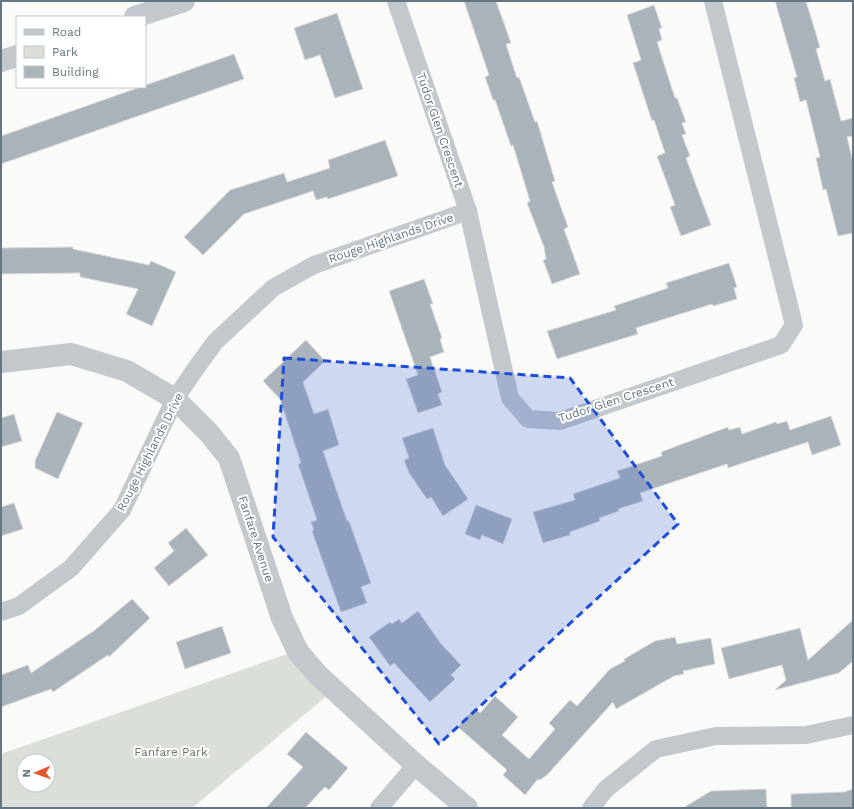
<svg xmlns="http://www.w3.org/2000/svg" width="854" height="809" viewBox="0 0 854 809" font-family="'Work Sans',sans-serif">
	<rect width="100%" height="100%" fill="#fafaf8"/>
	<path fill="#dadfd7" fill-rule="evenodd" d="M 290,653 L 329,694 L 192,808 L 1,808 L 1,754 ZM 24,761 L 48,761 L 48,785 L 24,785 Z"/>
	<g fill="#aab3b9" stroke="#dcdcda">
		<path d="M 464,1 L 496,1 L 511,43 L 506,44 L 517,78 L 519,77 L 535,122 L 537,121 L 555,181 L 552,182 L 568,227 L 564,229 L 580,274 L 552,284 L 543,260 L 546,259 L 544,247 L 527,203 L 530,201 L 513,145 L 511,146 L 495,100 L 493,100 L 485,77 L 489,75 Z"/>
		<path d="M 775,1 L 806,1 L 820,47 L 816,49 L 825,81 L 830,79 L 841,121 L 853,118 L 853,136 L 847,137 L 853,162 L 853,233 L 838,236 L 826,189 L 823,190 L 816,158 L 820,157 L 806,100 L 800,102 L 794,78 L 797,77 Z"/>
		<path d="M 654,5 L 662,28 L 659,29 L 662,40 L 657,42 L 675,98 L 677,98 L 686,122 L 682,123 L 686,134 L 682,135 L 690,156 L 686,158 L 711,225 L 681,236 L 670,207 L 675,205 L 657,156 L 665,153 L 654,120 L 652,121 L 633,63 L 641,60 L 627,15 Z"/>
		<path d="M 337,13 L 363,89 L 335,98 L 320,55 L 305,60 L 294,28 Z"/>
		<path d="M 234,54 L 244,79 L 1,164 L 1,136 Z"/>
		<path d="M 385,140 L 398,176 L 328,199 L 327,197 L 316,200 L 313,191 L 244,214 L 203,255 L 184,237 L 230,190 L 284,173 L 287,182 L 330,168 L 328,160 Z"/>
		<path d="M 73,247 L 73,249 L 149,265 L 151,261 L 176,272 L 152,326 L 126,314 L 138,289 L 80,277 L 80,273 L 1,274 L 1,248 Z"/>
		<path d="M 729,263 L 737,287 L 734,288 L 737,299 L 713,306 L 712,304 L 636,328 L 638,334 L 557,359 L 547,331 L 616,310 L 614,306 L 668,288 L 666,283 Z"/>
		<path d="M 424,279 L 433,304 L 430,304 L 442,338 L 440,339 L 444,352 L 430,357 L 442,392 L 438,394 L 442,405 L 418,413 L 406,379 L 418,375 L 389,291 Z"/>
		<path d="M 306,340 L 325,361 L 303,382 L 314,414 L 328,409 L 339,445 L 323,451 L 347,521 L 349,521 L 371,583 L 361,587 L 367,603 L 341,612 L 312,531 L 314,530 L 311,522 L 317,520 L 298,464 L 301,463 L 280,399 L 263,381 Z"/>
		<path d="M 57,412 L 83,423 L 58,479 L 35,468 L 35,461 Z"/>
		<path d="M 14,414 L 22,441 L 1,447 L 1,418 Z"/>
		<path d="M 831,416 L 841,445 L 812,455 L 808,442 L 728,468 L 727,464 L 640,493 L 643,501 L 618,509 L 619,511 L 599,518 L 600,521 L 570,532 L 570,535 L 543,543 L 533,512 L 575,500 L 573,494 L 620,478 L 617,471 L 662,456 L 661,452 L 728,427 L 729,430 L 740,427 L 742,434 L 776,422 L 777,424 L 787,421 L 790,430 Z"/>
		<path d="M 433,428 L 445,465 L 468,499 L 443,516 L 431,497 L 427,499 L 409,473 L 404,460 L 409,458 L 402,438 Z"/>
		<path d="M 14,503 L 23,529 L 1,536 L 1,507 Z"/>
		<path d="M 476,505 L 512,519 L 503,544 L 482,535 L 480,540 L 465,534 Z"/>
		<path d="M 186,528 L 208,555 L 169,586 L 154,568 L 174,551 L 168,543 Z"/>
		<path d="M 132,599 L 150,618 L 109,657 L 108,655 L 53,692 L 51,689 L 1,707 L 1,675 L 28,665 L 31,673 L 95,630 Z"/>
		<path d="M 418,611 L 441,644 L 461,665 L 451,675 L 455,679 L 430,702 L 394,663 L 390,666 L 369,637 L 390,622 L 392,624 L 399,619 L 402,623 Z"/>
		<path d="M 853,620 L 853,661 L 839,673 L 775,690 L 786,680 L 782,665 L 729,679 L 721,648 L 800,628 L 808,660 Z"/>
		<path d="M 222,626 L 231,653 L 185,669 L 176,642 Z"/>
		<path d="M 675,637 L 677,644 L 711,638 L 715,664 L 683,671 L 684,674 L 674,676 L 616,709 L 613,702 L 547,775 L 540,780 L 538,779 L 525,795 L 503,775 L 507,770 L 458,727 L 475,708 L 480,713 L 495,696 L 518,717 L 502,735 L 529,759 L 555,729 L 549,723 L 570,700 L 577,706 L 610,669 L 625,661 L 624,659 L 655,641 Z"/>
		<path d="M 306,732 L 348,768 L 329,790 L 325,787 L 305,808 L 266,808 L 303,767 L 287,754 Z"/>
		<path d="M 766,789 L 767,808 L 683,808 L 711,791 Z"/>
		<path d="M 853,789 L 853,808 L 791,808 L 791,794 L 844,792 Z"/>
	</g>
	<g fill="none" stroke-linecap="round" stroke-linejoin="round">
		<g stroke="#c3c8cc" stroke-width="18">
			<path d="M 396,1 L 468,211 L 510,398 L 528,419 L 560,421 L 781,345 L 794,325 L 713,1"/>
			<path d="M 1,612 L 19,606 L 71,568 L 122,510 L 175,399 L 194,371 L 215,342 L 273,288 L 314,265 L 468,211"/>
			<path d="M 379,808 L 416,765"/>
			<path d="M 591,808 L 606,789 L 656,749 L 716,736 L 806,735 L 853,725"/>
		</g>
		<g stroke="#c3c8cc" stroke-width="22">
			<path d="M 135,17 L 184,1"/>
			<path d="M 1,61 L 17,56"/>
			<path d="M 1,362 L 71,354 L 127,371 L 175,399 L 209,433 L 229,458 L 282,618 L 298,652 L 318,675 L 416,765 L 467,808"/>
		</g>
	</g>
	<path fill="#1d4ed8" fill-opacity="0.2" stroke="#1d4ed8" stroke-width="3" stroke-dasharray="8 5" stroke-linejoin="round" d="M 284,358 L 570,378 L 678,524 L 439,744 L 273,537 Z"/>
	<g text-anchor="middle" stroke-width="4" stroke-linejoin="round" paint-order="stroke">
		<g font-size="12" fill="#657683" stroke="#fff">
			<text transform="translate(440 130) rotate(71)" y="4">Tudor Glen Crescent</text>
			<text transform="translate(391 238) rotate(-19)" y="4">Rouge Highlands Drive</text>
			<text transform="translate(616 400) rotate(-18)" y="4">Tudor Glen Crescent</text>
			<text transform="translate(150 452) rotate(-63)" y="4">Rouge Highlands Drive</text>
			<text transform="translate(256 539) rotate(72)" y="4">Fanfare Avenue</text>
		</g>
		<g font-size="12" fill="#687a64" stroke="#fff">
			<text x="171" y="756">Fanfare Park</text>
		</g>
	</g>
	<rect width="854" height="809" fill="none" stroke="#657683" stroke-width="4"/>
	<rect x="16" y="16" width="130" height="72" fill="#ffffff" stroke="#c1c8cd"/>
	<rect x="24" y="29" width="20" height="6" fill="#c3c8cc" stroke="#c1c8cd"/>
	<text x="52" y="36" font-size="12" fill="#657683">Road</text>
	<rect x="24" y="46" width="20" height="12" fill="#dadfd7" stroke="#c1c8cd"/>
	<text x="52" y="56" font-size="12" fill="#657683">Park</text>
	<rect x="24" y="66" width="20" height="12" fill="#aab3b9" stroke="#c1c8cd"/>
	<text x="52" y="76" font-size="12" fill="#657683">Building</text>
	<g transform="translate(36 773) rotate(268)"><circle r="19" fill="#ffffff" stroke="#c1c8cd"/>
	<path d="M0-3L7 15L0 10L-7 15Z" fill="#e4572e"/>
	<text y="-6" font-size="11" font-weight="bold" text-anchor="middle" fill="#657683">N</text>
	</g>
</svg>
